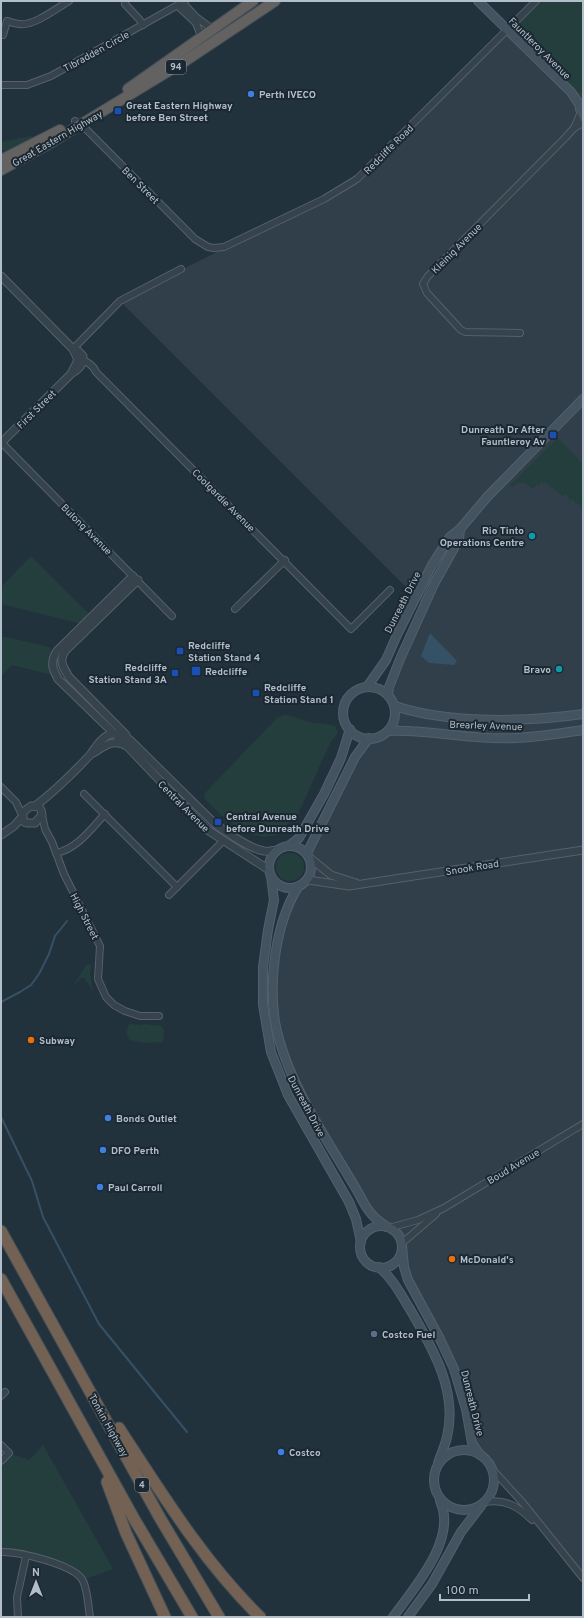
<svg xmlns="http://www.w3.org/2000/svg" width="584" height="1618" viewBox="0 0 584 1618" font-family="Overpass,sans-serif">
	<rect width="100%" height="100%" fill="#22323d"/>
	<path fill="#303f4a" d="M 536,1 L 583,1 L 583,1578 L 477,1450 L 460,1385 L 408,1280 L 400,1239 L 394,1230 L 374,1218 L 294,1081 L 275,1023 L 275,949 L 298,890 L 304,887 L 311,878 L 312,867 L 307,856 L 369,738 L 383,735 L 393,724 L 395,715 L 395,706 L 388,694 L 424,605 L 120,301 L 349,185 Z"/>
	<g fill="#243e3d">
		<path d="M 542,1 L 583,1 L 583,94 L 575,91 L 512,30 Z"/>
		<path d="M 31,136 L 32,138 L 21,144 L 1,152 L 1,142 Z"/>
		<path d="M 558,438 L 583,464 L 583,509 L 581,508 L 582,506 L 577,503 L 576,504 L 575,502 L 572,499 L 570,501 L 568,499 L 569,498 L 565,494 L 563,496 L 545,482 L 544,484 L 541,482 L 539,486 L 537,485 L 533,489 L 525,483 L 517,483 L 512,487 L 510,485 Z"/>
		<path d="M 31,556 L 88,613 L 82,624 L 1,604 L 1,587 Z"/>
		<path d="M 1,636 L 49,647 L 72,670 L 71,677 L 64,673 L 60,677 L 12,665 L 1,676 Z"/>
		<path d="M 285,715 C 296,716 303,721 313,723 C 321,724 328,724 335,726 L 338,733 L 330,743 L 298,814 L 276,835 L 264,837 L 251,834 L 238,827 L 221,815 L 205,799 L 204,794 L 277,718 Z"/>
		<circle cx="290" cy="867" r="14"/>
		<path d="M 87,964 L 91,965 L 90,974 L 93,992 L 85,978 L 81,978 L 73,986 Z"/>
		<path d="M 129,1024 L 141,1025 L 143,1024 L 161,1026 L 164,1030 L 163,1042 L 145,1043 L 129,1040 L 128,1036 L 126,1034 Z"/>
		<path d="M 43,1445 L 113,1569 L 83,1580 L 70,1568 L 1,1552 L 1,1461 L 9,1453 L 29,1460 Z"/>
	</g>
	<path fill="#355165" d="M 430,633 L 457,661 L 454,665 L 429,663 L 421,656 Z"/>
	<g fill="none" stroke-linecap="round" stroke-linejoin="round">
		<g stroke="#355165" stroke-width="2">
			<path d="M 1,1002 L 20,992 L 31,985 L 39,974 L 49,954 L 55,936 L 67,921"/>
			<path d="M 1,1117 L 32,1181 L 43,1217 L 99,1324 L 187,1432"/>
		</g>
		<defs>
			<g id="minor">
				<path d="M 183,3 L 196,17 L 212,29"/>
				<path d="M 125,4 L 139,19 L 143,25"/>
				<path d="M 178,6 L 196,23 L 201,36"/>
				<path d="M 3,35 L 7,21 C 11,22 16,24 20,24 C 34,26 57,8 69,1"/>
				<path d="M 1,85 L 27,85 L 51,76 L 185,1"/>
				<path d="M 75,121 L 87,130 L 195,239 L 208,247 L 214,248 L 224,247 L 324,199 L 357,179 L 536,1"/>
				<path d="M 574,128 L 583,123"/>
				<path d="M 520,333 L 465,332 L 461,330 L 427,293 L 423,284 L 428,276 L 565,138 L 574,128 L 581,112"/>
				<path d="M 73,349 L 120,301 L 181,269"/>
				<path d="M 78,360 C 86,360 93,365 96,372 L 351,629 L 390,590"/>
				<path d="M 1,442 L 172,616"/>
				<path d="M 235,609 L 285,560"/>
				<path d="M 1,787 L 16,802 L 22,815"/>
				<path d="M 84,794 L 177,887"/>
				<path d="M 42,815 L 45,829 L 52,842 L 64,874 L 100,946 L 98,979 L 106,997 L 114,1005 L 125,1011 L 140,1016 L 159,1016"/>
				<path d="M 56,853 C 77,849 91,829 105,814"/>
				<path d="M 169,895 L 223,841"/>
				<path d="M 389,1228 L 418,1220 L 444,1208 L 583,1124"/>
				<path d="M 401,1244 L 436,1214"/>
				<path d="M 1,1396 L 5,1392"/>
				<path d="M 1,1445 L 9,1453 L 1,1461"/>
				<path d="M 491,1468 L 523,1503 L 583,1578"/>
				<path d="M 485,1502 C 505,1499 518,1506 532,1520"/>
				<path d="M 1,1552 C 18,1551 76,1565 83,1581 C 88,1591 88,1606 90,1617"/>
				<path d="M 18,1617 L 17,1597 L 26,1556"/>
			</g>
			<g id="tertiary">
				<path d="M 1,276 L 73,349 L 78,360 L 72,372"/>
				<path d="M 1,443 L 71,374 C 79,369 83,366 83,356 L 78,351 L 73,349"/>
				<path d="M 126,735 L 69,677 C 63,667 58,660 66,650 L 138,580"/>
				<path d="M 127,746 L 58,679 C 52,668 50,662 57,651 L 133,576"/>
				<path d="M 93,753 C 105,746 113,738 127,746 L 206,829 L 269,870"/>
				<path d="M 31,806 L 39,807 L 41,810 L 42,815 L 35,823 L 26,823 L 23,821 L 23,812 Z"/>
				<path d="M 35,806 C 54,792 74,772 90,755 C 95,748 101,738 109,735 C 117,731 125,736 131,741 L 215,824 C 226,832 251,849 264,851 C 268,852 273,850 277,850"/>
				<path d="M 1,835 L 14,826 L 22,817"/>
				<path d="M 310,858 L 331,875 L 356,883"/>
				<path d="M 308,880 L 349,886 L 583,850"/>
			</g>
			<g id="secondary">
				<path d="M 478,1 L 571,92 L 581,107"/>
				<path d="M 583,103 L 580,109 L 583,116"/>
				<path d="M 367,687 L 386,660 L 397,635 L 432,565 L 450,537 L 460,529 L 488,496 L 583,399"/>
				<circle cx="369" cy="713" r="26"/>
				<path d="M 388,694 L 389,687 L 400,659 L 434,584 L 459,539 L 460,529"/>
				<path d="M 395,706 C 449,724 526,722 583,714"/>
				<path d="M 388,731 C 431,729 473,741 516,738 C 538,737 561,733 583,730"/>
				<path d="M 290,845 L 299,838 L 324,794 L 341,758 L 350,729"/>
				<circle cx="290" cy="867" r="21"/>
				<path d="M 307,853 L 355,757 L 369,738"/>
				<path d="M 271,876 L 274,900 L 268,930 L 263,967 L 263,1005 L 271,1052 L 288,1095 L 349,1202 L 356,1219 L 361,1242"/>
				<path d="M 298,887 C 283,911 277,937 274,965 C 272,984 272,1003 275,1022 C 286,1082 329,1142 359,1194 C 367,1210 372,1217 387,1227"/>
				<circle cx="381" cy="1247" r="21"/>
				<path d="M 402,1246 L 404,1267 L 408,1280 L 440,1339 L 454,1369 L 466,1409 L 472,1443 L 480,1455"/>
				<path d="M 379,1267 C 394,1280 401,1295 411,1311 C 433,1349 458,1391 447,1437 C 445,1446 441,1454 438,1463"/>
				<circle cx="464" cy="1480" r="30"/>
				<path d="M 393,1617 C 414,1588 458,1539 440,1501"/>
				<path d="M 408,1617 L 432,1584 L 461,1532 L 481,1506"/>
			</g>
			<g id="trunk">
				<path d="M 128,89 L 253,1"/>
				<path d="M 1,160 L 60,130"/>
				<path d="M 1,170 L 52,142 L 185,61 L 275,1"/>
			</g>
			<g id="motorway">
				<path d="M 1,1231 L 160,1518 L 219,1617"/>
				<path d="M 1,1279 L 133,1517 L 192,1617"/>
				<path d="M 119,1428 C 162,1494 203,1561 260,1617"/>
				<path d="M 107,1482 L 126,1533 L 165,1617"/>
			</g>
		</defs>
		<use href="#minor" stroke="#54616b" stroke-width="8"/>
		<use href="#tertiary" stroke="#54616b" stroke-width="9"/>
		<use href="#secondary" stroke="#54616b" stroke-width="10"/>
		<use href="#trunk" stroke="#414e58" stroke-width="12"/>
		<use href="#motorway" stroke="#414e58" stroke-width="13"/>
		<use href="#minor" stroke="#36434d" stroke-width="6"/>
		<use href="#tertiary" stroke="#36434d" stroke-width="7"/>
		<use href="#secondary" stroke="#445360" stroke-width="8"/>
		<use href="#trunk" stroke="#646260" stroke-width="10"/>
		<use href="#motorway" stroke="#736253" stroke-width="11"/>
	</g>
	<g fill="#3f7fe0" stroke="#1b2832" stroke-width="1.5">
		<circle cx="251" cy="94" r="4"/>
		<circle cx="108" cy="1118" r="4"/>
		<circle cx="103" cy="1150" r="4"/>
		<circle cx="100" cy="1187" r="4"/>
		<circle cx="281" cy="1452" r="4"/>
	</g>
	<g fill="#1a4fb4" stroke="#1b2832" stroke-width="1.5">
		<rect x="114" y="107" width="8" height="8" rx="2"/>
		<rect x="549" y="431" width="8" height="8" rx="2"/>
		<rect x="176" y="647" width="8" height="8" rx="2"/>
		<rect x="191" y="666" width="10" height="10" rx="2"/>
		<rect x="171" y="669" width="8" height="8" rx="2"/>
		<rect x="252" y="689" width="8" height="8" rx="2"/>
		<rect x="214" y="818" width="8" height="8" rx="2"/>
	</g>
	<g fill="#0f9aa8" stroke="#1b2832" stroke-width="1.5">
		<circle cx="532" cy="536" r="4"/>
		<circle cx="559" cy="669" r="4"/>
	</g>
	<g fill="#e8710a" stroke="#1b2832" stroke-width="1.5">
		<circle cx="31" cy="1040" r="4"/>
		<circle cx="452" cy="1259" r="4"/>
	</g>
	<circle fill="#5c6f8a" stroke="#1b2832" stroke-width="1.5" cx="374" cy="1334" r="4"/>
	<g text-anchor="middle" stroke-width="4" stroke-linejoin="round" paint-order="stroke">
		<g fill="#1b2832" stroke="#85919c" stroke-width="1">
			<rect x="166" y="60" width="20" height="14" rx="3"/>
			<rect x="135" y="1478" width="14" height="14" rx="3"/>
		</g>
		<g font-size="9" font-weight="bold" fill="#b2bec9">
			<text x="176" y="70">94</text>
			<text x="142" y="1488">4</text>
		</g>
		<g font-size="10" fill="#b2bec9" stroke="#1b2832">
			<text transform="translate(540 48) rotate(45)" y="4">Fauntleroy Avenue</text>
			<text transform="translate(96 51) rotate(-29)" y="4">Tibradden Circle</text>
			<text transform="translate(57 138) rotate(-30)" y="4">Great Eastern Highway</text>
			<text transform="translate(388 149) rotate(-45)" y="4">Redcliffe Road</text>
			<text transform="translate(141 185) rotate(45)" y="4">Ben Street</text>
			<text transform="translate(456 248) rotate(-45)" y="4">Kleinig Avenue</text>
			<text transform="translate(36 409) rotate(-45)" y="4">First Street</text>
			<text transform="translate(224 500) rotate(45)" y="4">Coolgardie Avenue</text>
			<text transform="translate(87 529) rotate(45)" y="4">Bulong Avenue</text>
			<text transform="translate(402 602) rotate(-63)" y="4">Dunreath Drive</text>
			<text transform="translate(486 725) rotate(2)" y="4">Brearley Avenue</text>
			<text transform="translate(184 806) rotate(45)" y="4">Central Avenue</text>
			<text transform="translate(472 867) rotate(-9)" y="4">Snook Road</text>
			<text transform="translate(85 916) rotate(63)" y="4">High Street</text>
			<text transform="translate(307 1106) rotate(62)" y="4">Dunreath Drive</text>
			<text transform="translate(513 1166) rotate(-31)" y="4">Boud Avenue</text>
			<text transform="translate(473 1403) rotate(76)" y="4">Dunreath Drive</text>
			<text transform="translate(109 1425) rotate(61)" y="4">Tonkin Highway</text>
		</g>
		<g font-size="10" font-weight="bold" fill="#b2bec9" stroke="#1b2832" text-anchor="start">
			<text x="259" y="98">Perth IVECO</text>
			<text x="126" y="109">Great Eastern Highway<tspan x="126" dy="12">before Ben Street</tspan></text>
			<text x="545" y="433" text-anchor="end">Dunreath Dr After<tspan x="545" dy="12">Fauntleroy Av</tspan></text>
			<text x="524" y="534" text-anchor="end">Rio Tinto<tspan x="524" dy="12">Operations Centre</tspan></text>
			<text x="188" y="649">Redcliffe<tspan x="188" dy="12">Station Stand 4</tspan></text>
			<text x="167" y="671" text-anchor="end">Redcliffe<tspan x="167" dy="12">Station Stand 3A</tspan></text>
			<text x="551" y="673" text-anchor="end">Bravo</text>
			<text x="205" y="675">Redcliffe</text>
			<text x="264" y="691">Redcliffe<tspan x="264" dy="12">Station Stand 1</tspan></text>
			<text x="226" y="820">Central Avenue<tspan x="226" dy="12">before Dunreath Drive</tspan></text>
			<text x="39" y="1044">Subway</text>
			<text x="116" y="1122">Bonds Outlet</text>
			<text x="111" y="1154">DFO Perth</text>
			<text x="108" y="1191">Paul Carroll</text>
			<text x="460" y="1263">McDonald's</text>
			<text x="382" y="1338">Costco Fuel</text>
			<text x="289" y="1456">Costco</text>
		</g>
	</g>
	<rect width="584" height="1618" fill="none" stroke="#b2bec9" stroke-width="4"/>
	<g transform="translate(36 1582)" stroke="#1b2832" stroke-width="3" paint-order="stroke">
	<path d="M0-3L7 15L0 10L-7 15Z" fill="#b2bec9"/>
	<text y="-6" font-size="11" font-weight="bold" text-anchor="middle" fill="#b2bec9">N</text>
	</g>
	<path d="M440 1594v6h89v-6" fill="none" stroke="#b2bec9" stroke-width="2"/>
	<text x="446" y="1594" font-size="12" fill="#b2bec9" stroke="#1b2832" stroke-width="3" paint-order="stroke">100 m</text>
</svg>
